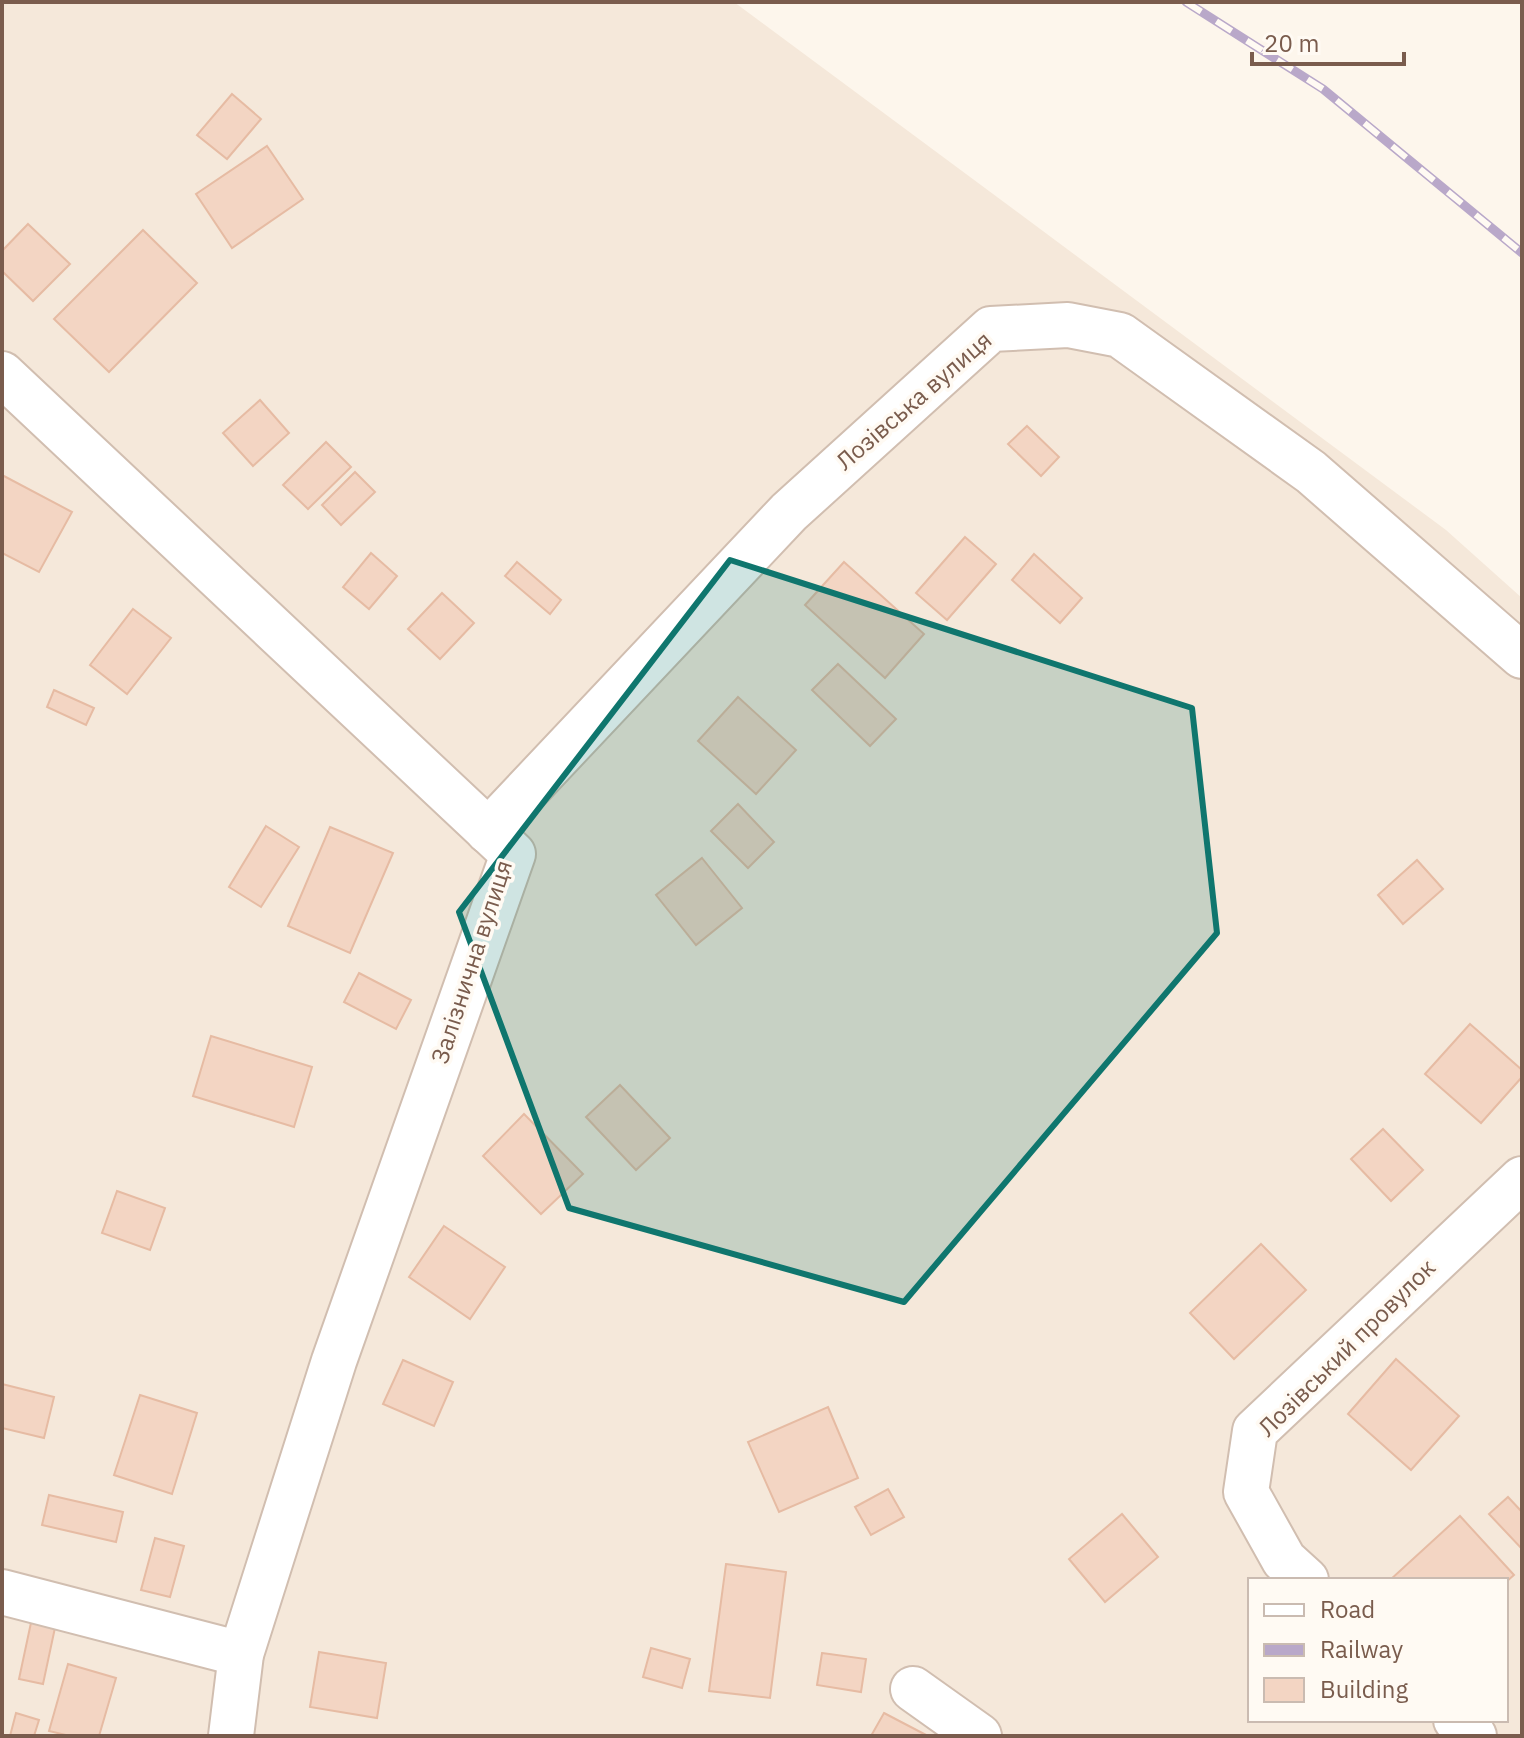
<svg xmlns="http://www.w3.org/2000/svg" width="1524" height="1738" viewBox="0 0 1524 1738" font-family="'IBM Plex Sans',sans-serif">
	<rect width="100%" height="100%" fill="#fdf6ec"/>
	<path fill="#f5e8da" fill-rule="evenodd" d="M 2,2 L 734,2 L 1446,530 L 1522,598 L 1522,1736 L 2,1736 ZM 1250,1580 L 1506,1580 L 1506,1720 L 1250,1720 Z"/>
	<g fill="#f3d5c3" stroke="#e6bba3" stroke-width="2">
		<path d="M 232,94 L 261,119 L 227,159 L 197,135 Z"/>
		<path d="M 267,146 L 303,199 L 232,248 L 196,194 Z"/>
		<path d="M 28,224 L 70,264 L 33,301 L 2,271 L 2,251 Z"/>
		<path d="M 143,230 L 197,283 L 109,372 L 54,319 Z"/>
		<path d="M 260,400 L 289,433 L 253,466 L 223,433 Z"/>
		<path d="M 1027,426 L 1059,457 L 1041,476 L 1008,444 Z"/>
		<path d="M 326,442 L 351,467 L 308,509 L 283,485 Z"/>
		<path d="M 355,472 L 375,492 L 341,525 L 322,505 Z"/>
		<path d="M 2,475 L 72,512 L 39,572 L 2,553 Z"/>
		<path d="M 965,537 L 996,564 L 947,620 L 916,593 Z"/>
		<path d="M 371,553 L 397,576 L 369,609 L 343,587 Z"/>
		<path d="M 1034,554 L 1082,598 L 1060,623 L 1012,580 Z"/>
		<path d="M 517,562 L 561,600 L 550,614 L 505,576 Z"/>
		<path d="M 844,562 L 924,634 L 885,678 L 805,605 Z"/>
		<path d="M 442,593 L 474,623 L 440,659 L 408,629 Z"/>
		<path d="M 133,609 L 171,638 L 127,694 L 90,665 Z"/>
		<path d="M 838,664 L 896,719 L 870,746 L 812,690 Z"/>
		<path d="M 54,690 L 94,708 L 86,725 L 47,707 Z"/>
		<path d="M 738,697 L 796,750 L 756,794 L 698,741 Z"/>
		<path d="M 738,804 L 774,842 L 748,868 L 711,831 Z"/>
		<path d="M 266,826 L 299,847 L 261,907 L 229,887 Z"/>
		<path d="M 330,827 L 393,853 L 350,953 L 288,926 Z"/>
		<path d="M 702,858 L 742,908 L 696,945 L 656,895 Z"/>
		<path d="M 1417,860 L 1443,889 L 1403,924 L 1378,895 Z"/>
		<path d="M 359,973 L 411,1000 L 396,1029 L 344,1002 Z"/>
		<path d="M 1470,1024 L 1522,1070 L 1522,1077 L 1481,1123 L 1425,1074 Z"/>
		<path d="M 211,1036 L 312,1067 L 294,1127 L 193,1096 Z"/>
		<path d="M 620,1085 L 670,1138 L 636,1170 L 586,1117 Z"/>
		<path d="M 524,1114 L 583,1174 L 541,1214 L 483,1156 Z"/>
		<path d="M 1383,1129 L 1423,1170 L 1391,1201 L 1351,1159 Z"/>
		<path d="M 117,1191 L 165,1208 L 150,1250 L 102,1233 Z"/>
		<path d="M 444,1226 L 505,1267 L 470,1319 L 409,1277 Z"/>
		<path d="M 1261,1244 L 1306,1290 L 1234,1359 L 1190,1313 Z"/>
		<path d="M 1396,1359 L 1459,1416 L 1411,1470 L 1348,1414 Z"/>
		<path d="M 403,1360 L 453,1382 L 434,1426 L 383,1404 Z"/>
		<path d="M 2,1384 L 54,1397 L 44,1438 L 2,1428 Z"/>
		<path d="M 140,1395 L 197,1413 L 172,1494 L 114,1475 Z"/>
		<path d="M 828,1407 L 858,1478 L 779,1512 L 748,1442 Z"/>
		<path d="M 888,1489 L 904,1517 L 871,1535 L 855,1507 Z"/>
		<path d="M 49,1495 L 123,1512 L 116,1542 L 42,1525 Z"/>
		<path d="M 1508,1497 L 1522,1512 L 1522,1549 L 1489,1514 Z"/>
		<path d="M 1122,1514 L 1158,1557 L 1105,1602 L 1069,1559 Z"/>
		<path d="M 1460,1516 L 1514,1575 L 1506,1582 L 1390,1580 Z"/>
		<path d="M 155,1538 L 184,1546 L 170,1597 L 141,1590 Z"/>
		<path d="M 726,1564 L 786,1572 L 770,1698 L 709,1691 Z"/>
		<path d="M 32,1618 L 56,1623 L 43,1684 L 19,1679 Z"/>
		<path d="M 651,1648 L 690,1659 L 682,1688 L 643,1677 Z"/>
		<path d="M 319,1652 L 386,1663 L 377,1718 L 310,1707 Z"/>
		<path d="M 822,1653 L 866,1659 L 861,1692 L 817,1685 Z"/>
		<path d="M 68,1664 L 116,1678 L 99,1736 L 70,1736 L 49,1731 Z"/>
		<path d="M 16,1713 L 39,1720 L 34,1736 L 10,1736 Z"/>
		<path d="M 884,1713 L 928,1736 L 871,1736 Z"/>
	</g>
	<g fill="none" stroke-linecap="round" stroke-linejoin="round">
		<defs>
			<g id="minor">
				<path d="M 2,374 L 513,854 L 334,1361 L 241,1654 L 231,1736"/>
				<path d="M 488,831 L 789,512 L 991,329 L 1068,325 L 1120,335 L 1311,472 L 1522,656"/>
				<path d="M 1306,1580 L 1284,1560 L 1246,1492 L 1255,1431 L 1522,1179"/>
				<path d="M 2,1592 L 241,1654"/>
				<path d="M 913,1689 L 979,1736"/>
				<path d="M 1456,1720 L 1474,1736"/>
			</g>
		</defs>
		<use href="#minor" stroke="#d1beb0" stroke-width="48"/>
		<use href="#minor" stroke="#fff" stroke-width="44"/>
		<defs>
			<path id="rail" d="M 1186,2 L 1323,89 L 1522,253"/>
		</defs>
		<use href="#rail" stroke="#b9a8c9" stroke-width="9"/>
		<use href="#rail" stroke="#fffaf3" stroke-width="6" stroke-dasharray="18" stroke-linecap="butt"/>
	</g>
	<path fill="#0f766e" fill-opacity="0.2" stroke="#0f766e" stroke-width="6" stroke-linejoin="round" d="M 730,560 L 1192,708 L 1217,933 L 904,1302 L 569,1208 L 459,912 Z"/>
	<g text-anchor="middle" stroke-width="7" stroke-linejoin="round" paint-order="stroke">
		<g font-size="24" fill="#7a5c4d" stroke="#fffaf3">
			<text transform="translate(914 401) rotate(-41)" y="8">Лозівська вулиця</text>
			<text transform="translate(472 962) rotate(-72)" y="8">Залізнична вулиця</text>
			<text transform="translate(1347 1348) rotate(-45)" y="8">Лозівський провулок</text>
		</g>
	</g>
	<rect width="1524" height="1738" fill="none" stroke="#7a5c4d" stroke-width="8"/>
	<rect x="1248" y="1578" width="260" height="144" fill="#fffaf3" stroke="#cabbb1" stroke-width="2"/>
	<rect x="1264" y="1604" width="40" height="12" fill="#ffffff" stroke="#cabbb1" stroke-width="2"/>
	<text x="1320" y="1618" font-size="24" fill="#7a5c4d">Road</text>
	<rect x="1264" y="1644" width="40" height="12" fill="#b9a8c9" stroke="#cabbb1" stroke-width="2"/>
	<text x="1320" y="1658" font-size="24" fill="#7a5c4d">Railway</text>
	<rect x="1264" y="1678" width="40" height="24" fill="#f3d5c3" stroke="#cabbb1" stroke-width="2"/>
	<text x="1320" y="1698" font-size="24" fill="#7a5c4d">Building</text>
	<path d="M1252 52v12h152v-12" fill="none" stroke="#7a5c4d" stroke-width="4"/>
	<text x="1264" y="52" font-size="24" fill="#7a5c4d" stroke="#fffaf3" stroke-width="6" paint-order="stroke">20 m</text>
</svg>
